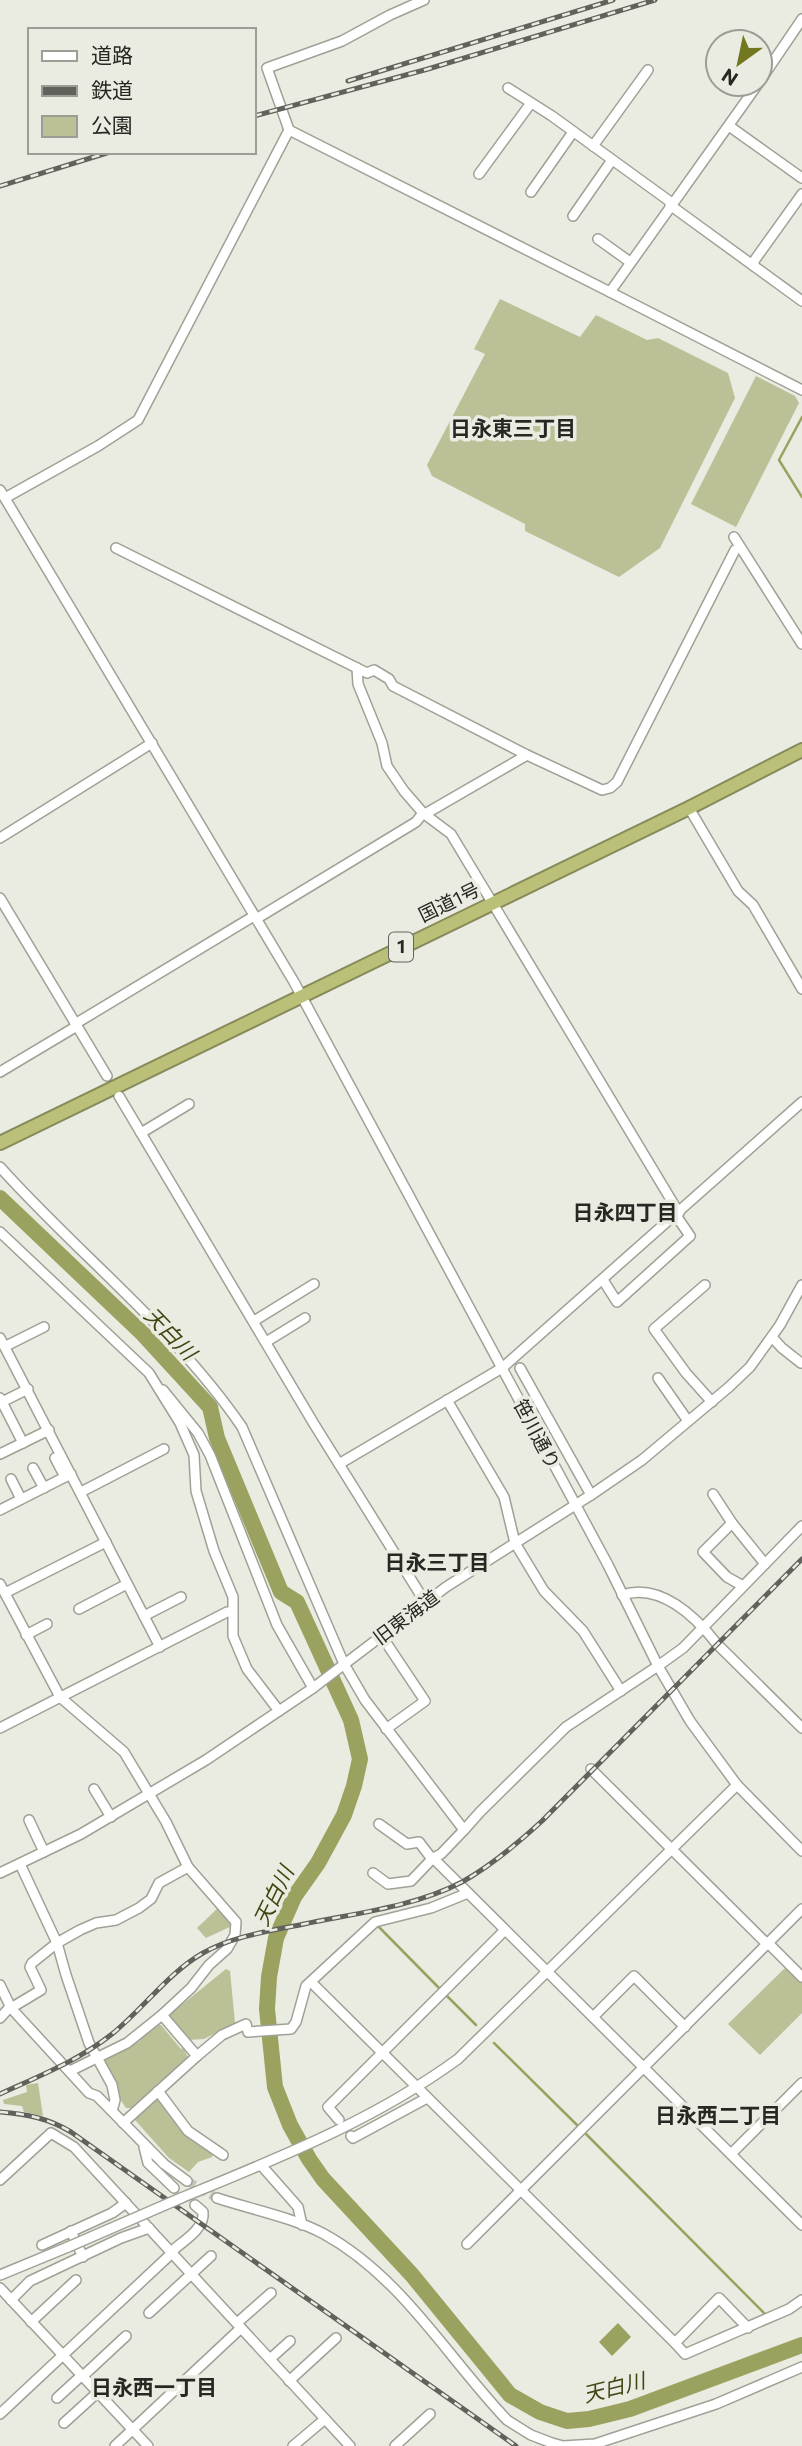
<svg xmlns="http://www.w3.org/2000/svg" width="802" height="2446" viewBox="0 0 802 2446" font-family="Commissioner,'Noto Sans JP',sans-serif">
	<rect width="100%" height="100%" fill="#eaece1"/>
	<g fill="#bbc097">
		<path d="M 500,299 L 580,337 L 596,315 L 647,340 L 658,338 L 728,373 L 735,398 L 660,548 L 619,577 L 525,531 L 525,524 L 432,476 L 427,465 L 485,354 L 474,349 Z"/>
		<path d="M 756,376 L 795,396 L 799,403 L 736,527 L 691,504 Z"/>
		<path d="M 220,1906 L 232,1926 L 206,1938 L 197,1928 Z"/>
		<path d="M 787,1966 L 802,1981 L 802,2013 L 760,2055 L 728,2024 Z"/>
		<path d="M 226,1969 L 230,1971 L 235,2023 L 204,2039 L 188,2040 L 168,2016 Z"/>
		<path d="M 156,2025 L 161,2025 L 181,2049 L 183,2048 L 189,2059 L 131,2108 L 126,2108 C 116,2095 115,2078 105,2063 L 107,2057 L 138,2042 Z"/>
		<path d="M 38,2083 L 43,2116 L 24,2112 L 22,2106 L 4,2104 L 3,2100 L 27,2092 L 26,2085 Z"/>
		<path d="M 156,2097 L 213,2153 L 212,2157 L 198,2162 L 189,2172 L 169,2158 L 135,2120 L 135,2115 Z"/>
	</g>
	<path fill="#9ba15f" d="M 618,2323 L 631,2337 L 612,2356 L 599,2342 Z"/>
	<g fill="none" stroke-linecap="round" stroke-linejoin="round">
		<g stroke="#9ba15f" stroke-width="2.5">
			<path d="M 802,417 L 779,460 L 802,497"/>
			<path d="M 377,1925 L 439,1988"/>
			<path d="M 446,1995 L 476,2025"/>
			<path d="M 494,2043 L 578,2126"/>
			<path d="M 585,2133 L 768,2317"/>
		</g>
		<path stroke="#9ba15f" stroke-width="16" d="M 0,1198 L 143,1334 L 210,1407 L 217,1438 L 281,1592 L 297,1602 L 351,1720 L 360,1759 L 354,1786 L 344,1815 L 318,1863 L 294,1897 L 276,1938 L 269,1977 L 267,2009 L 275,2087 L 290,2125 L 309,2159 L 323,2179 L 412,2275 L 510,2395 L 540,2412 L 567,2421 L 589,2419 L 630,2409 L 802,2345"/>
		<path stroke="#c3c5bb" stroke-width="9" stroke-dasharray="9 4.5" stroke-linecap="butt" d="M 187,2181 L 217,2198"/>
		<defs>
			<g id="minor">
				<path d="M 760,81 L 802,19"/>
				<path d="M 508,88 L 552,116 L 672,203"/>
				<path d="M 729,126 L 802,178"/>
				<path d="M 289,130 L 267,68 L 342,41 L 390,15 L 424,0"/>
				<path d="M 593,146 L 648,70"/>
				<path d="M 479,174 L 531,103"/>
				<path d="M 531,192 L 573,132"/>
				<path d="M 670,205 L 802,301"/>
				<path d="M 573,216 L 612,160"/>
				<path d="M 598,239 L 630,262"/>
				<path d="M 754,266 L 754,261 L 802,194"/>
				<path d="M 610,292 L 802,390"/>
				<path d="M 0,490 L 294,982 L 608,1565 L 658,1666 L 690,1721 L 737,1785 L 802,1851"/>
				<path d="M 5,498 L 98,446 L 138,420 L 289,130 L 610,292 L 758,84"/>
				<path d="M 734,537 L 802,644"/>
				<path d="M 116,548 L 367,673 L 374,670 L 389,679 L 393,686 L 527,755 L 602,790 L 610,788 L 617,782 L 735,550"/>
				<path d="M 357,668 L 358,684 L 382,743 L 387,766 L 404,791 L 423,813 L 451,834 L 679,1213"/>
				<path d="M 689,808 L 738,891 L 753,905 L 802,989"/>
				<path d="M 425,814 L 527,755"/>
				<path d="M 0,838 L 152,743"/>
				<path d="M 0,898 L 107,1076"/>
				<path d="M 256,919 L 416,822 L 423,813"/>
				<path d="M 75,1024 L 254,916"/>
				<path d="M 0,1072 L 77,1026"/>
				<path d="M 119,1096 L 314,1424 L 425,1602"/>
				<path d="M 141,1133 L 189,1104"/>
				<path d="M 0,1167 C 79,1255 175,1329 242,1427 L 344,1664 L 365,1700 L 464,1830"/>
				<path d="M 0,1232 L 149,1373 L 180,1423 L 194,1455 L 196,1491 L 214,1551 L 233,1597 L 233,1636 L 247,1669 L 279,1711"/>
				<path d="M 603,1280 L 617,1302 L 690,1236 L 675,1214"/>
				<path d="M 705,1285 L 654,1329 L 686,1373 L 712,1402"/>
				<path d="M 254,1321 L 314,1284"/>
				<path d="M 772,1337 L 782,1348 L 801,1363"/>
				<path d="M 0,1338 L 160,1647"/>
				<path d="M 266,1342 L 305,1318"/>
				<path d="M 6,1346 L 44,1327"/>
				<path d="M 520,1368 L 591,1495"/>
				<path d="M 658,1378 L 688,1421"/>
				<path d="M 163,1390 L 198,1433 L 210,1455 L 277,1625 L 313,1688"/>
				<path d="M 0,1398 L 23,1443"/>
				<path d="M 447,1400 L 504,1497 L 515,1543 L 544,1591 L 583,1631 L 621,1691"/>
				<path d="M 0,1403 L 28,1389"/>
				<path d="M 0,1454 L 49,1430"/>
				<path d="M 55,1458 L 65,1477"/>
				<path d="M 339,1464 L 502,1368 L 802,1102"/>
				<path d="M 33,1468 L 44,1488"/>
				<path d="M 11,1479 L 21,1499"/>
				<path d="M 81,1492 L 164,1449"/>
				<path d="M 713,1494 L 732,1523 L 765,1564"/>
				<path d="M 0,1510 L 71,1474"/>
				<path d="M 732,1523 L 703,1552 L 727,1577 L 743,1586"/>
				<path d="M 0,1584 L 60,1697 L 124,1752 L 166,1822 L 188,1867 L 236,1922 L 235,1935 L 227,1949 L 209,1965 L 191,1988 L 162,2015"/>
				<path d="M 5,1593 L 106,1542"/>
				<path d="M 622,1595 C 660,1582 696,1617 717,1644 L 802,1728"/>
				<path d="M 79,1609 L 127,1584"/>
				<path d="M 144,1616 L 181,1597"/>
				<path d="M 26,1635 L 47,1624"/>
				<path d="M 381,1635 L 425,1701 L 386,1729"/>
				<path d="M 0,1728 L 227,1612 L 232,1612"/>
				<path d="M 591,1769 L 767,1944"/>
				<path d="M 94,1789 L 111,1817"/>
				<path d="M 29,1820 L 44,1852"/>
				<path d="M 379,1824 L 407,1844 L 419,1842 L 432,1859"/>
				<path d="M 433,1858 L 802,2225"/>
				<path d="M 20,1864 L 57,1943 L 66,1975 L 89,2043 L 112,2085 L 115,2100 L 112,2111"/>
				<path d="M 0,1873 L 81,1834 L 206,1760 L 313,1688 L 446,1587 L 591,1495 L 642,1460 L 729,1387 L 750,1367 L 780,1325 L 802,1285"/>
				<path d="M 373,1873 L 388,1884 L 411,1881 L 433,1858 L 441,1854 L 464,1830 L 480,1812 L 566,1727 L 658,1666 L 683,1648 L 802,1526"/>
				<path d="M 768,1943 L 802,1977"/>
				<path d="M 312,1983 L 675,2343 L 719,2298 L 748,2328"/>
				<path d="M 0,1985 L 11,2008 L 89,2093 L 97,2096 L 164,2164 L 187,2181"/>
				<path d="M 11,2008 L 41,1990 L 30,1967 L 32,1963 L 57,1943 L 80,1930 L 96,1923 L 116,1920 L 139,1908 L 151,1899 L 159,1883 L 188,1867"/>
				<path d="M 593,2017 L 634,1976 L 685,2027"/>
				<path d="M 0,2018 L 10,2007"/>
				<path d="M 70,2071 L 127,2043 L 162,2015 L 197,2056 L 222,2035 L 246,2024 L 248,2032 L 291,2029 L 296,2022 L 306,1986 L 375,1922 L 431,1908 L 468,1893"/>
				<path d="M 158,2091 L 188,2131 L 223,2155"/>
				<path d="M 339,2120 L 328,2107 L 505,1930"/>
				<path d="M 123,2123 L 197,2056"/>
				<path d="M 351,2136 L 353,2138 L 427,2098"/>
				<path d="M 144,2147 L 148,2163 L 174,2188"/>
				<path d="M 731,2154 L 802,2083"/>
				<path d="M 261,2165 L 298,2207 L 302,2225"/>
				<path d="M 0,2180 L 51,2133 L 74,2147 L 350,2446"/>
				<path d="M 181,2198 C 278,2158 373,2121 458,2059 L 737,1785"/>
				<path d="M 217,2198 C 250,2209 295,2218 324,2234 C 402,2277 447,2357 507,2420 L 531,2435 L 552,2443 L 563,2446 L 595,2444 L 716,2404 L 802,2367"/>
				<path d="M 71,2231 L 83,2257"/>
				<path d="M 467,2244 L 802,1909"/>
				<path d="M 42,2245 L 112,2213 L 126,2203"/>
				<path d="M 172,2251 C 183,2241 205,2229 203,2212 L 195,2205"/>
				<path d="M 0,2275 L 68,2247"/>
				<path d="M 0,2288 L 148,2446"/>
				<path d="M 11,2300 L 30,2281 L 121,2238 L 149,2228"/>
				<path d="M 149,2313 L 211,2256"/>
				<path d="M 31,2322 L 76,2280"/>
				<path d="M 237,2323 L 271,2293"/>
				<path d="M 675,2343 L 685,2354 L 789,2309 L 802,2300"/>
				<path d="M 270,2359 L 290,2341"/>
				<path d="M 82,2377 L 126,2336"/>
				<path d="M 289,2381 L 336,2338"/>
				<path d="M 57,2398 L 81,2376"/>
				<path d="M 0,2414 L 172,2253"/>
				<path d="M 64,2423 L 97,2393"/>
				<path d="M 115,2446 L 241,2328"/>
				<path d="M 293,2446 L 325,2419"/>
				<path d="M 395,2446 L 430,2414"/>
			</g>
			<path id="highway" d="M 0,1143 L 689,808 L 802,750"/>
		</defs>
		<use href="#minor" stroke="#9fa197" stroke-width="12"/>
		<use href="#highway" stroke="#878a5a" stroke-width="16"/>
		<use href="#minor" stroke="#fff" stroke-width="9"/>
		<use href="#highway" stroke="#bac077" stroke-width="12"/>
		<defs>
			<g id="rail">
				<path d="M 348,81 L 613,0"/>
				<path d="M 254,116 L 428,69 L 655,0"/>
				<path d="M 0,186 L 110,152"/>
				<path d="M 0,2094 C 39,2076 78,2061 112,2034 C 143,2009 168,1973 203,1953 C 233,1936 270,1931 304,1924 C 356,1913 414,1907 462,1882 C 492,1865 517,1844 542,1821 L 802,1559"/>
				<path d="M 0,2112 C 26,2114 48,2118 71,2132 L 516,2446"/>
			</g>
		</defs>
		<use href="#rail" stroke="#62625c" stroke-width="5"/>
		<use href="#rail" stroke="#eaece1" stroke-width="2.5" stroke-dasharray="8" stroke-linecap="butt"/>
		<defs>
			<path id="minor-bridge" d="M 68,2247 L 181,2198"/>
		</defs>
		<use href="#minor-bridge" stroke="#9fa197" stroke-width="12" stroke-linecap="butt"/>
		<use href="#minor-bridge" stroke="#fff" stroke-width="9"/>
	</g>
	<g text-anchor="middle" stroke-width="7" stroke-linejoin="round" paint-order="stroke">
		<rect fill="#eaece1" stroke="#62625c" stroke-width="2" x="389" y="932.5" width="24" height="29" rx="5"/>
		<g font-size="18" font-weight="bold" fill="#272723">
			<text x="401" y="953">1</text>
		</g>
		<g font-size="19" fill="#272723" stroke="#eaece1">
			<text transform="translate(449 902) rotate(-26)" y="7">国道1号</text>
			<text transform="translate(537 1434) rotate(62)" y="7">笹川通り</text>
			<text transform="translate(406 1617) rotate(-37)" y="7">旧東海道</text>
		</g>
		<g font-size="21" font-weight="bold" fill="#272723" stroke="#eaece1">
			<text x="513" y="436">日永東三丁目</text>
			<text x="625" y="1220">日永四丁目</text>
			<text x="437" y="1570">日永三丁目</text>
			<text x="718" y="2123">日永西二丁目</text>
			<text x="154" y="2395">日永西一丁目</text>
		</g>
		<g font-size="21" font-style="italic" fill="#434613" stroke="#eaece1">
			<text transform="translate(170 1334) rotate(46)" y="7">天白川</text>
			<text transform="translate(274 1896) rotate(-64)" y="7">天白川</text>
			<text transform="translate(614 2388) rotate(-14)" y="7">天白川</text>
		</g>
	</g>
	<rect x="28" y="28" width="228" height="126" fill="#eaece1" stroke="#9c9d95" stroke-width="2"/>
	<rect x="42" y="51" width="35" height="10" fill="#ffffff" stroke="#9c9d95" stroke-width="2"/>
	<text x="91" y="63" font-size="21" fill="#272723">道路</text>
	<rect x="42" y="86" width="35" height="10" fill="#62625c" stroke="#9c9d95" stroke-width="2"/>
	<text x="91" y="98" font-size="21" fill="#272723">鉄道</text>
	<rect x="42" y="116" width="35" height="21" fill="#bbc097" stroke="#9c9d95" stroke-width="2"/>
	<text x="91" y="133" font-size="21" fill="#272723">公園</text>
	<g transform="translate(739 63) rotate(213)"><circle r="33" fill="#eaece1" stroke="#9c9d95" stroke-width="2"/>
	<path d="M0-5L12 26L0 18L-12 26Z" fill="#727820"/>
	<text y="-10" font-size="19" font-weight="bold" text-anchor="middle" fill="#272723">N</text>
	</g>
</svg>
